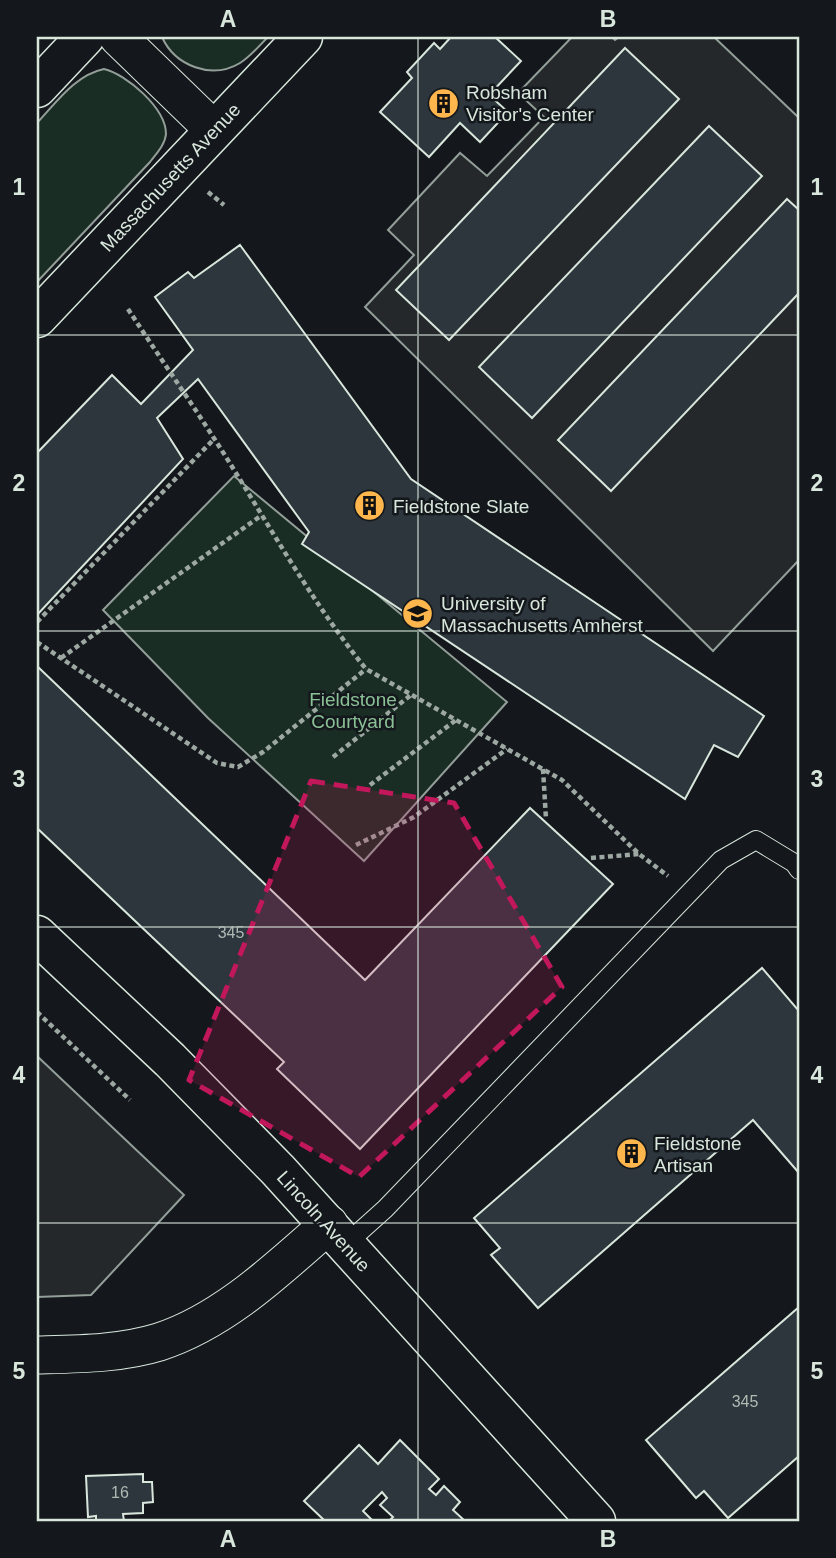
<svg xmlns="http://www.w3.org/2000/svg" width="836" height="1558" viewBox="0 0 836 1558" font-family="Helvetica,sans-serif">
	<rect width="100%" height="100%" fill="#14181c"/>
	<g fill="#1a2d24" stroke="#939e99" stroke-width="2">
		<path d="M 162,37 L 268,37 C 259,46 251,56 240,63 C 212,80 175,66 162,37 Z"/>
		<path d="M 104,69 C 126,74 166,108 166,134 C 165,145 156,154 150,162 L 37,282 L 37,123 C 56,103 75,75 104,69 Z"/>
		<path d="M 234,476 L 507,702 L 364,861 L 208,718 L 103,610 Z"/>
	</g>
	<g fill="#24282b" stroke="#939e99" stroke-width="2">
		<path d="M 572,37 L 612,37 L 615,40 L 619,37 L 714,37 L 799,118 L 799,560 L 713,651 L 365,307 L 414,255 L 388,230 L 460,153 L 487,176 L 544,117 L 518,93 Z"/>
		<path d="M 37,1056 L 184,1195 L 91,1295 L 37,1297 Z"/>
	</g>
	<g fill="#2c363c" stroke="#d8e6dc" stroke-width="2">
		<path d="M 451,37 L 495,37 L 521,61 L 489,95 L 508,112 L 480,142 L 460,123 L 429,157 L 380,112 L 412,78 L 407,72 L 434,43 L 440,49 Z"/>
		<path d="M 625,48 L 679,99 L 449,340 L 396,290 Z"/>
		<path d="M 709,126 L 762,176 L 532,418 L 479,367 Z"/>
		<path d="M 787,199 L 799,210 L 799,293 L 611,491 L 558,440 Z"/>
		<path d="M 240,245 L 411,479 L 764,716 L 738,757 L 714,745 L 685,799 L 302,544 L 309,532 L 198,379 L 157,418 L 183,459 L 37,615 L 37,453 L 112,375 L 141,404 L 193,350 L 155,297 L 188,272 L 194,278 Z"/>
		<path d="M 37,666 L 365,980 L 530,808 L 613,884 L 360,1149 L 277,1069 L 284,1062 L 37,828 Z"/>
		<path d="M 762,968 L 799,1011 L 799,1173 L 753,1120 L 538,1308 L 491,1255 L 500,1248 L 474,1218 Z"/>
		<path d="M 799,1307 L 799,1456 L 728,1518 L 704,1491 L 696,1498 L 646,1440 Z"/>
		<path d="M 400,1440 L 439,1479 L 429,1489 L 436,1495 L 444,1486 L 460,1502 L 453,1510 L 465,1521 L 389,1521 L 393,1517 L 380,1505 L 387,1498 L 382,1492 L 363,1511 L 373,1521 L 325,1521 L 304,1501 L 359,1445 L 378,1464 Z"/>
		<path d="M 143,1474 L 143,1482 L 152,1482 L 153,1502 L 143,1503 L 143,1513 L 123,1514 L 124,1521 L 96,1521 L 96,1516 L 88,1517 L 86,1476 Z"/>
	</g>
	<g fill="none" stroke-linecap="round" stroke-linejoin="round">
		<defs>
			<path id="service" d="M 346,1244 L 385,1209 L 721,860 L 756,840 L 794,863 L 799,870"/>
			<g id="minor">
				<path d="M 118,37 L 214,130"/>
				<path d="M 37,1355 C 77,1354 120,1354 159,1342 C 224,1321 278,1269 329,1224"/>
			</g>
			<path id="tertiary" d="M 37,935 L 170,1060 L 278,1170 L 596,1521"/>
			<g id="primary">
				<path d="M 37,88 L 85,37"/>
				<path d="M 37,318 L 303,37"/>
			</g>
		</defs>
		<use href="#service" stroke="#d8e6dc" stroke-width="20"/>
		<use href="#minor" stroke="#d8e6dc" stroke-width="39"/>
		<use href="#tertiary" stroke="#d8e6dc" stroke-width="41"/>
		<use href="#primary" stroke="#d8e6dc" stroke-width="41"/>
		<g stroke="#9da8a2" stroke-width="4.5" stroke-dasharray="5 3.5" stroke-linecap="butt">
			<path d="M 208,192 L 224,205"/>
			<path d="M 128,309 C 162,361 198,412 231,465 C 274,534 315,606 366,669 L 562,780 L 639,854 L 668,876"/>
			<path d="M 37,622 L 214,439"/>
			<path d="M 37,642 L 217,763 L 238,767 L 263,752 L 366,669"/>
			<path d="M 61,658 L 262,515"/>
			<path d="M 333,757 L 411,695"/>
			<path d="M 543,769 L 546,819"/>
			<path d="M 370,785 L 456,720"/>
			<path d="M 356,845 L 414,817 L 507,749"/>
			<path d="M 591,858 L 639,854"/>
			<path d="M 37,1012 L 130,1100"/>
		</g>
		<use href="#service" stroke="#14181c" stroke-width="18"/>
		<use href="#minor" stroke="#14181c" stroke-width="37"/>
		<use href="#tertiary" stroke="#14181c" stroke-width="38"/>
		<use href="#primary" stroke="#14181c" stroke-width="38"/>
	</g>
	<path fill="#c2185b" fill-opacity="0.2" stroke="#c2185b" stroke-width="5" stroke-dasharray="14 9" stroke-linejoin="round" d="M 311,781 L 454,803 L 562,987 L 359,1177 L 189,1080 Z"/>
	<path fill="none" stroke="#d8e6dc" stroke-width="2" stroke-opacity="0.55" d="M 418,37 L 418,1521M 37,335 L 799,335M 37,631 L 799,631M 37,927 L 799,927M 37,1223 L 799,1223"/>
	<defs>
		<symbol id="building-disc" viewBox="-11 -11 22 22"><circle r="9.5" fill="#ffb74d" stroke="#14181c"/><path d="M-4-6H4V6H1V3H-1V6H-4ZM-2.5-4.3h1.7v1.8h-1.7ZM.8-4.3h1.7v1.8H.8ZM-2.5-1h1.7V.8h-1.7ZM.8-1h1.7V.8H.8Z" fill="#111"/></symbol>
		<symbol id="university-disc" viewBox="-11 -11 22 22"><circle r="9.5" fill="#ffb74d" stroke="#14181c"/><path d="M0-5L7-2L0 1L-7-2ZM-4 1L0 2.5L4 1V4Q0 6-4 4Z" fill="#111"/></symbol>
	</defs>
	<g fill-rule="evenodd">
		<use href="#building-disc" x="426" y="86" width="35" height="35"/>
		<use href="#building-disc" x="352" y="488" width="35" height="35"/>
		<use href="#university-disc" x="400" y="596" width="35" height="35"/>
		<use href="#building-disc" x="614" y="1136" width="35" height="35"/>
	</g>
	<g text-anchor="middle" stroke-width="5" stroke-linejoin="round" paint-order="stroke">
		<g font-size="16" fill="#adbab4">
			<text x="231" y="938">345</text>
			<text x="745" y="1407">345</text>
			<text x="120" y="1498">16</text>
		</g>
		<g font-size="19" fill="#d8e6dc" stroke="#14181c" text-anchor="start">
			<text x="466" y="99">Robsham<tspan x="466" dy="22">Visitor's Center</tspan></text>
			<text x="393" y="513">Fieldstone Slate</text>
			<text x="441" y="610">University of<tspan x="441" dy="22">Massachusetts Amherst</tspan></text>
			<text x="654" y="1150">Fieldstone<tspan x="654" dy="22">Artisan</tspan></text>
		</g>
		<g font-size="19" fill="#d8e6dc" stroke="#14181c">
			<text transform="translate(170 177) rotate(-47)" y="7">Massachusetts Avenue</text>
			<text transform="translate(324 1221) rotate(48)" y="7">Lincoln Avenue</text>
		</g>
		<g font-size="19" fill="#8ac095" stroke="#14181c">
			<text x="353" y="706">Fieldstone<tspan x="353" dy="22">Courtyard</tspan></text>
		</g>
	</g>
	<rect width="836" height="1558" fill="none" stroke="#14181c" stroke-width="77"/>
	<rect x="38" y="38" width="760" height="1482" fill="none" stroke="#d8e6dc" stroke-width="2.5"/>
	<g font-size="23" text-anchor="middle" font-weight="bold" fill="#d8e6dc">
		<text x="228" y="27">A</text>
		<text x="608" y="27">B</text>
		<text x="19" y="195">1</text>
		<text x="817" y="195">1</text>
		<text x="19" y="491">2</text>
		<text x="817" y="491">2</text>
		<text x="19" y="787">3</text>
		<text x="817" y="787">3</text>
		<text x="19" y="1083">4</text>
		<text x="817" y="1083">4</text>
		<text x="19" y="1379">5</text>
		<text x="817" y="1379">5</text>
		<text x="228" y="1547">A</text>
		<text x="608" y="1547">B</text>
	</g>
</svg>
